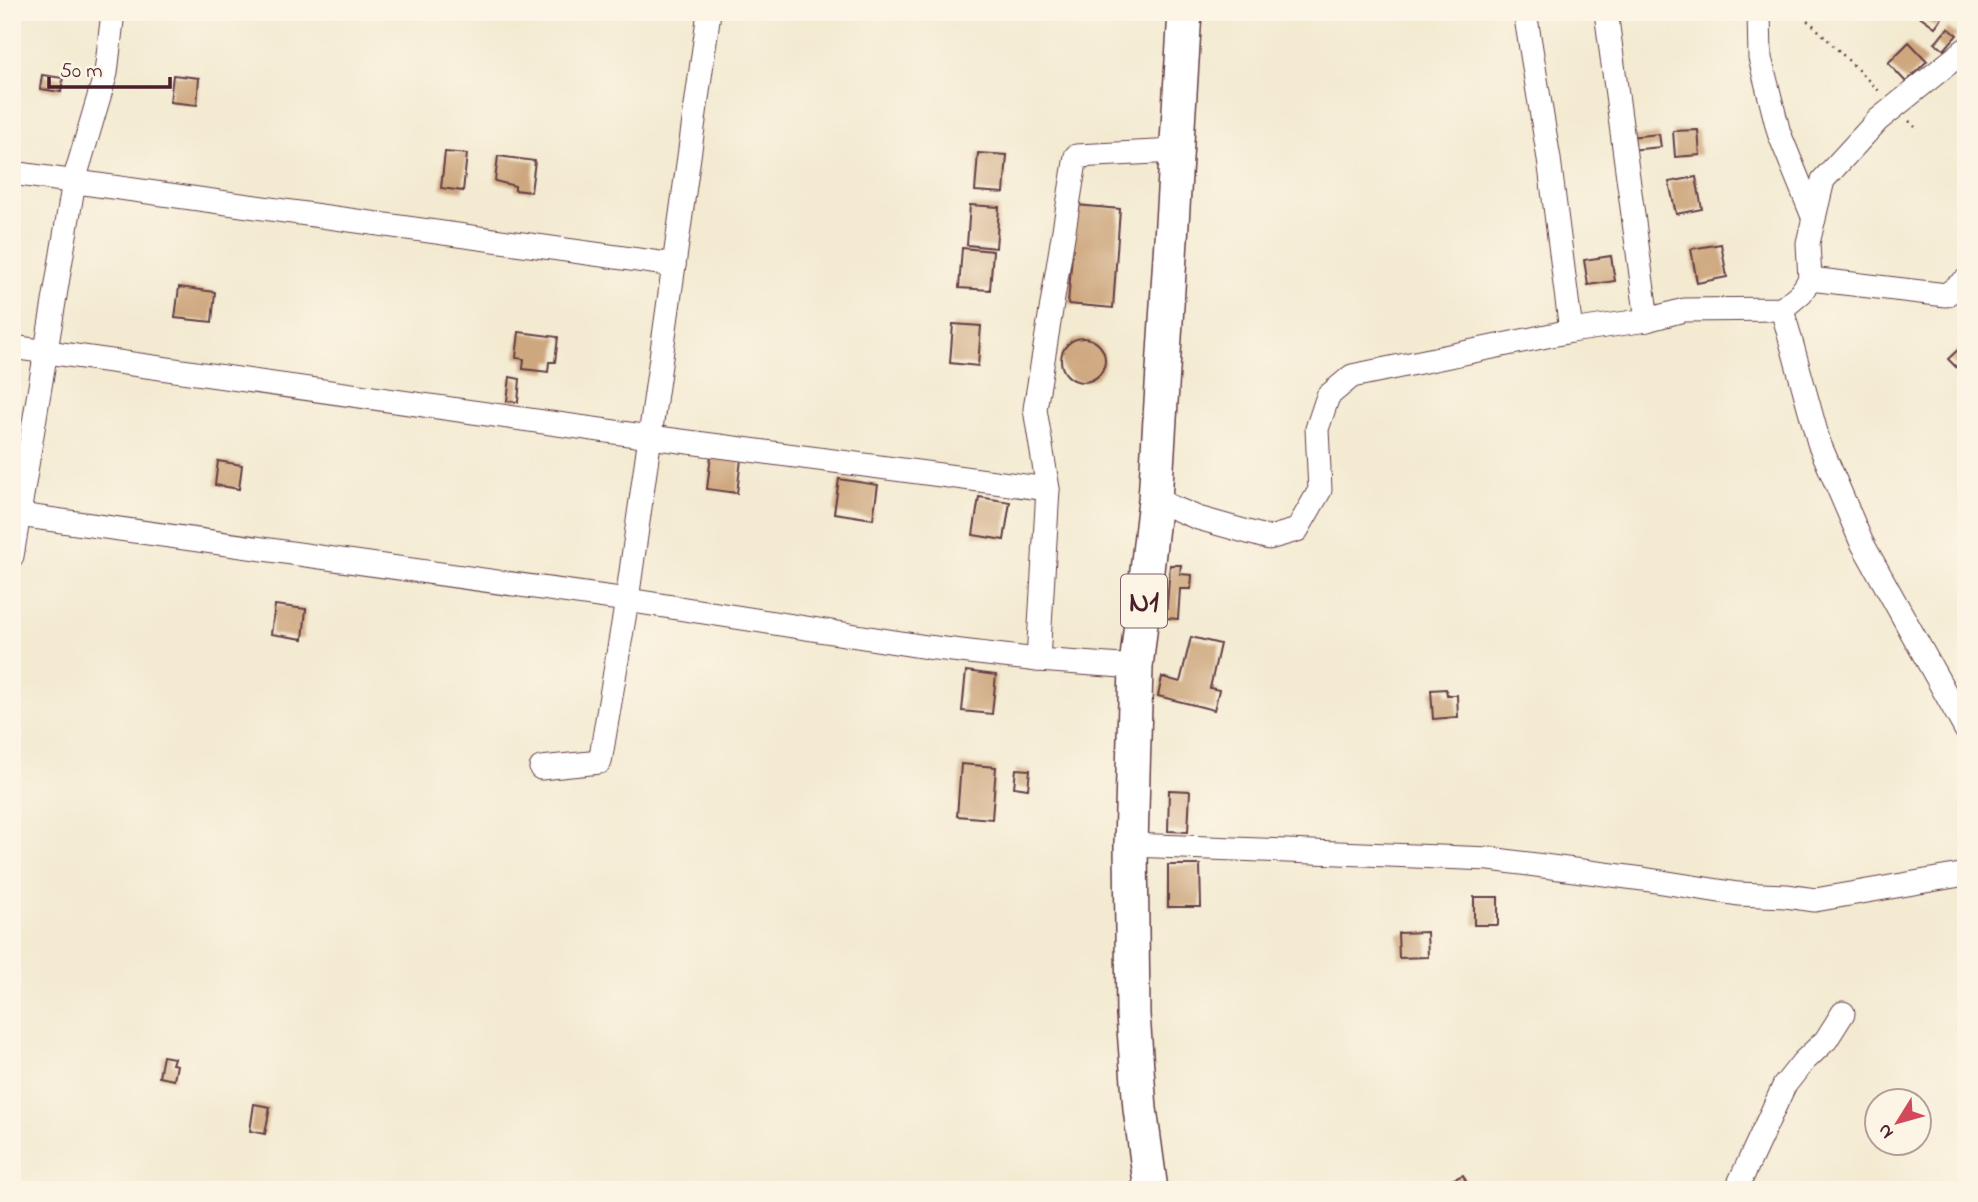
<svg xmlns="http://www.w3.org/2000/svg" width="1978" height="1202" viewBox="0 0 1978 1202" font-family="'Indie Flower',sans-serif">
	<rect width="100%" height="100%" fill="#fcf5e5"/>
	<filter id="ink" filterUnits="userSpaceOnUse"><feTurbulence type="fractalNoise" baseFrequency=".0143" numOctaves="2"/><feDisplacementMap in="SourceGraphic" scale="14" xChannelSelector="R" yChannelSelector="G"/><feConvolveMatrix kernelMatrix="1 2 1 2 8 2 1 2 1" color-interpolation-filters="sRGB"/></filter>
	<filter id="wash" filterUnits="userSpaceOnUse"><feTurbulence type="fractalNoise" baseFrequency=".00686" numOctaves="4" result="noise"/><feDisplacementMap in="SourceGraphic" scale="28" xChannelSelector="R" yChannelSelector="G"/><feGaussianBlur stdDeviation="1.57" result="paint"/><feColorMatrix in="noise" values="0 0 0 0 0 0 0 0 0 0 0 0 0 0 0 0 0 1.4 0 .05"/><feComposite in="paint" operator="in"/></filter>
	<g filter="url(#wash)">
		<rect width="100%" height="100%" fill="#f3ead1"/>
		<g id="blocks">
			<g fill="#cea77f">
				<path d="M 1914,12 L 1946,12 L 1935,27 Z"/>
				<path d="M 1948,28 L 1957,35 L 1944,50 L 1935,43 Z"/>
				<path d="M 12,40 L 18,41 L 15,60 L 12,60 Z"/>
				<path d="M 1909,42 L 1927,61 L 1906,82 L 1888,63 Z"/>
				<path d="M 42,75 L 63,78 L 61,92 L 40,89 Z"/>
				<path d="M 173,75 L 199,78 L 197,105 L 170,102 Z"/>
				<path d="M 1698,130 L 1700,155 L 1675,157 L 1673,131 Z"/>
				<path d="M 1659,134 L 1661,147 L 1630,150 L 1629,137 Z"/>
				<path d="M 445,152 L 467,154 L 463,191 L 441,188 Z"/>
				<path d="M 978,153 L 1007,155 L 1004,193 L 975,191 Z"/>
				<path d="M 498,156 L 535,161 L 531,192 L 515,190 L 515,186 L 495,181 Z"/>
				<path d="M 1696,177 L 1702,209 L 1676,214 L 1669,182 Z"/>
				<path d="M 970,205 L 999,207 L 996,248 L 967,245 Z"/>
				<path d="M 1076,205 L 1120,209 L 1113,308 L 1068,304 Z"/>
				<path d="M 1721,244 L 1727,277 L 1697,283 L 1691,249 Z"/>
				<path d="M 962,248 L 993,251 L 990,290 L 959,288 Z"/>
				<path d="M 1611,256 L 1615,281 L 1588,285 L 1584,260 Z"/>
				<path d="M 179,287 L 215,292 L 212,322 L 175,318 Z"/>
				<path d="M 953,324 L 981,326 L 978,366 L 950,363 Z"/>
				<path d="M 519,332 L 558,337 L 555,362 L 549,362 L 548,372 L 523,369 L 524,359 L 516,358 Z"/>
				<circle cx="1083" cy="360" r="22"/>
				<path d="M 1961,347 L 1966,353 L 1966,377 L 1948,359 Z"/>
				<path d="M 510,377 L 520,379 L 518,402 L 507,401 Z"/>
				<path d="M 711,455 L 741,459 L 737,493 L 707,489 Z"/>
				<path d="M 218,461 L 242,465 L 239,489 L 215,485 Z"/>
				<path d="M 839,479 L 878,485 L 873,519 L 834,513 Z"/>
				<path d="M 979,497 L 1010,502 L 1004,540 L 973,535 Z"/>
				<path d="M 1170,565 L 1181,565 L 1180,574 L 1192,575 L 1191,589 L 1180,589 L 1178,619 L 1166,618 Z"/>
				<path d="M 275,605 L 306,609 L 303,639 L 271,634 Z"/>
				<path d="M 1191,637 L 1220,644 L 1210,688 L 1219,690 L 1214,710 L 1158,696 L 1162,677 L 1180,682 Z"/>
				<path d="M 966,671 L 996,675 L 992,714 L 962,711 Z"/>
				<path d="M 1446,689 L 1447,695 L 1457,695 L 1458,717 L 1433,719 L 1431,690 Z"/>
				<path d="M 961,764 L 996,767 L 992,819 L 957,816 Z"/>
				<path d="M 1016,769 L 1030,770 L 1028,789 L 1014,787 Z"/>
				<path d="M 1169,790 L 1190,791 L 1188,832 L 1168,831 Z"/>
				<path d="M 1168,865 L 1200,865 L 1201,907 L 1168,907 Z"/>
				<rect x="1474" y="897" width="24" height="28"/>
				<path d="M 1427,932 L 1428,957 L 1399,958 L 1398,933 Z"/>
				<path d="M 163,1056 L 174,1058 L 172,1064 L 177,1065 L 174,1080 L 159,1077 Z"/>
				<path d="M 254,1104 L 270,1107 L 265,1134 L 250,1131 Z"/>
				<path d="M 1463,1175 L 1470,1190 L 1439,1190 L 1438,1186 Z"/>
			</g>
		</g>
	</g>
	<g filter="url(#ink)">
		<use href="#blocks" fill-opacity="0" stroke="#633d44" stroke-width="2"/>
		<g fill="none" stroke-linecap="round" stroke-linejoin="round">
			<defs>
				<g id="minor">
					<path d="M 1606,12 L 1647,320"/>
					<path d="M 1759,12 L 1760,58 L 1779,133 L 1814,219"/>
					<path d="M 12,173 L 674,265 L 627,600 L 600,762 L 541,768"/>
					<path d="M 674,265 L 709,12"/>
					<path d="M 1810,279 L 1808,243 L 1823,180 L 1878,120 L 1966,49"/>
					<path d="M 1782,309 L 1819,443 L 1861,541 L 1966,730"/>
					<path d="M 1571,331 L 1647,320 L 1684,310 L 1782,309 L 1801,293 L 1810,279 L 1946,295 L 1966,280"/>
					<path d="M 12,347 L 650,437 L 1048,489"/>
					<path d="M 1155,500 L 1198,518 L 1269,538 L 1297,530 L 1320,490 L 1317,429 L 1328,396 L 1352,376 L 1571,331 L 1549,159 L 1525,12"/>
					<path d="M 12,514 L 627,600 L 927,647 L 1038,660 L 1136,667"/>
					<path d="M 12,556 L 74,181 L 106,73 L 113,12"/>
					<path d="M 1038,660 L 1048,489 L 1035,409 L 1076,156 L 1176,151"/>
					<path d="M 1131,845 L 1490,859 L 1643,879 L 1738,894 L 1786,896 L 1815,900 L 1966,874"/>
					<path d="M 1736,1190 L 1784,1086 L 1803,1062 L 1826,1040 L 1843,1013"/>
				</g>
				<path id="highway" d="M 1151,1190 L 1140,1109 L 1133,1015 L 1131,845 L 1136,667 L 1155,500 L 1185,12"/>
			</defs>
			<use href="#minor" stroke="#633d44" stroke-width="25"/>
			<use href="#highway" stroke="#633d44" stroke-width="36"/>
			<g stroke="#633d44" stroke-width="2.5" stroke-dasharray="2 5" stroke-linecap="butt">
				<path d="M 1796,12 L 1813,25 L 1882,94"/>
				<path d="M 1909,121 L 1915,127"/>
			</g>
			<use href="#minor" stroke="#fff" stroke-width="23"/>
			<use href="#highway" stroke="#fff" stroke-width="33"/>
		</g>
	</g>
	<g text-anchor="middle" stroke-width="7" stroke-linejoin="round" paint-order="stroke">
		<rect fill="#fcf5e5" stroke="#7f5f63" stroke-width="2" x="1121" y="574.5" width="46" height="53" rx="5"/>
		<g font-size="30" font-weight="bold" fill="#4a1f2b">
			<text x="1144" y="611">N1</text>
		</g>
	</g>
	<rect width="1978" height="1202" fill="none" stroke="#fcf5e5" stroke-width="42"/>
	<g transform="translate(1898 1122) rotate(233)"><circle r="33" fill="#fcf5e5" stroke="#b59f9b" stroke-width="2"/>
	<path d="M0-5L12 26L0 18L-12 26Z" fill="#d1495b"/>
	<text y="-10" font-size="19" font-weight="bold" text-anchor="middle" fill="#4a1f2b">N</text>
	</g>
	<path d="M49 77v10h121v-10" fill="none" stroke="#4a1f2b" stroke-width="3.5"/>
	<text x="60" y="77" font-size="21" fill="#4a1f2b" stroke="#fcf5e5" stroke-width="5" paint-order="stroke">50 m</text>
</svg>
